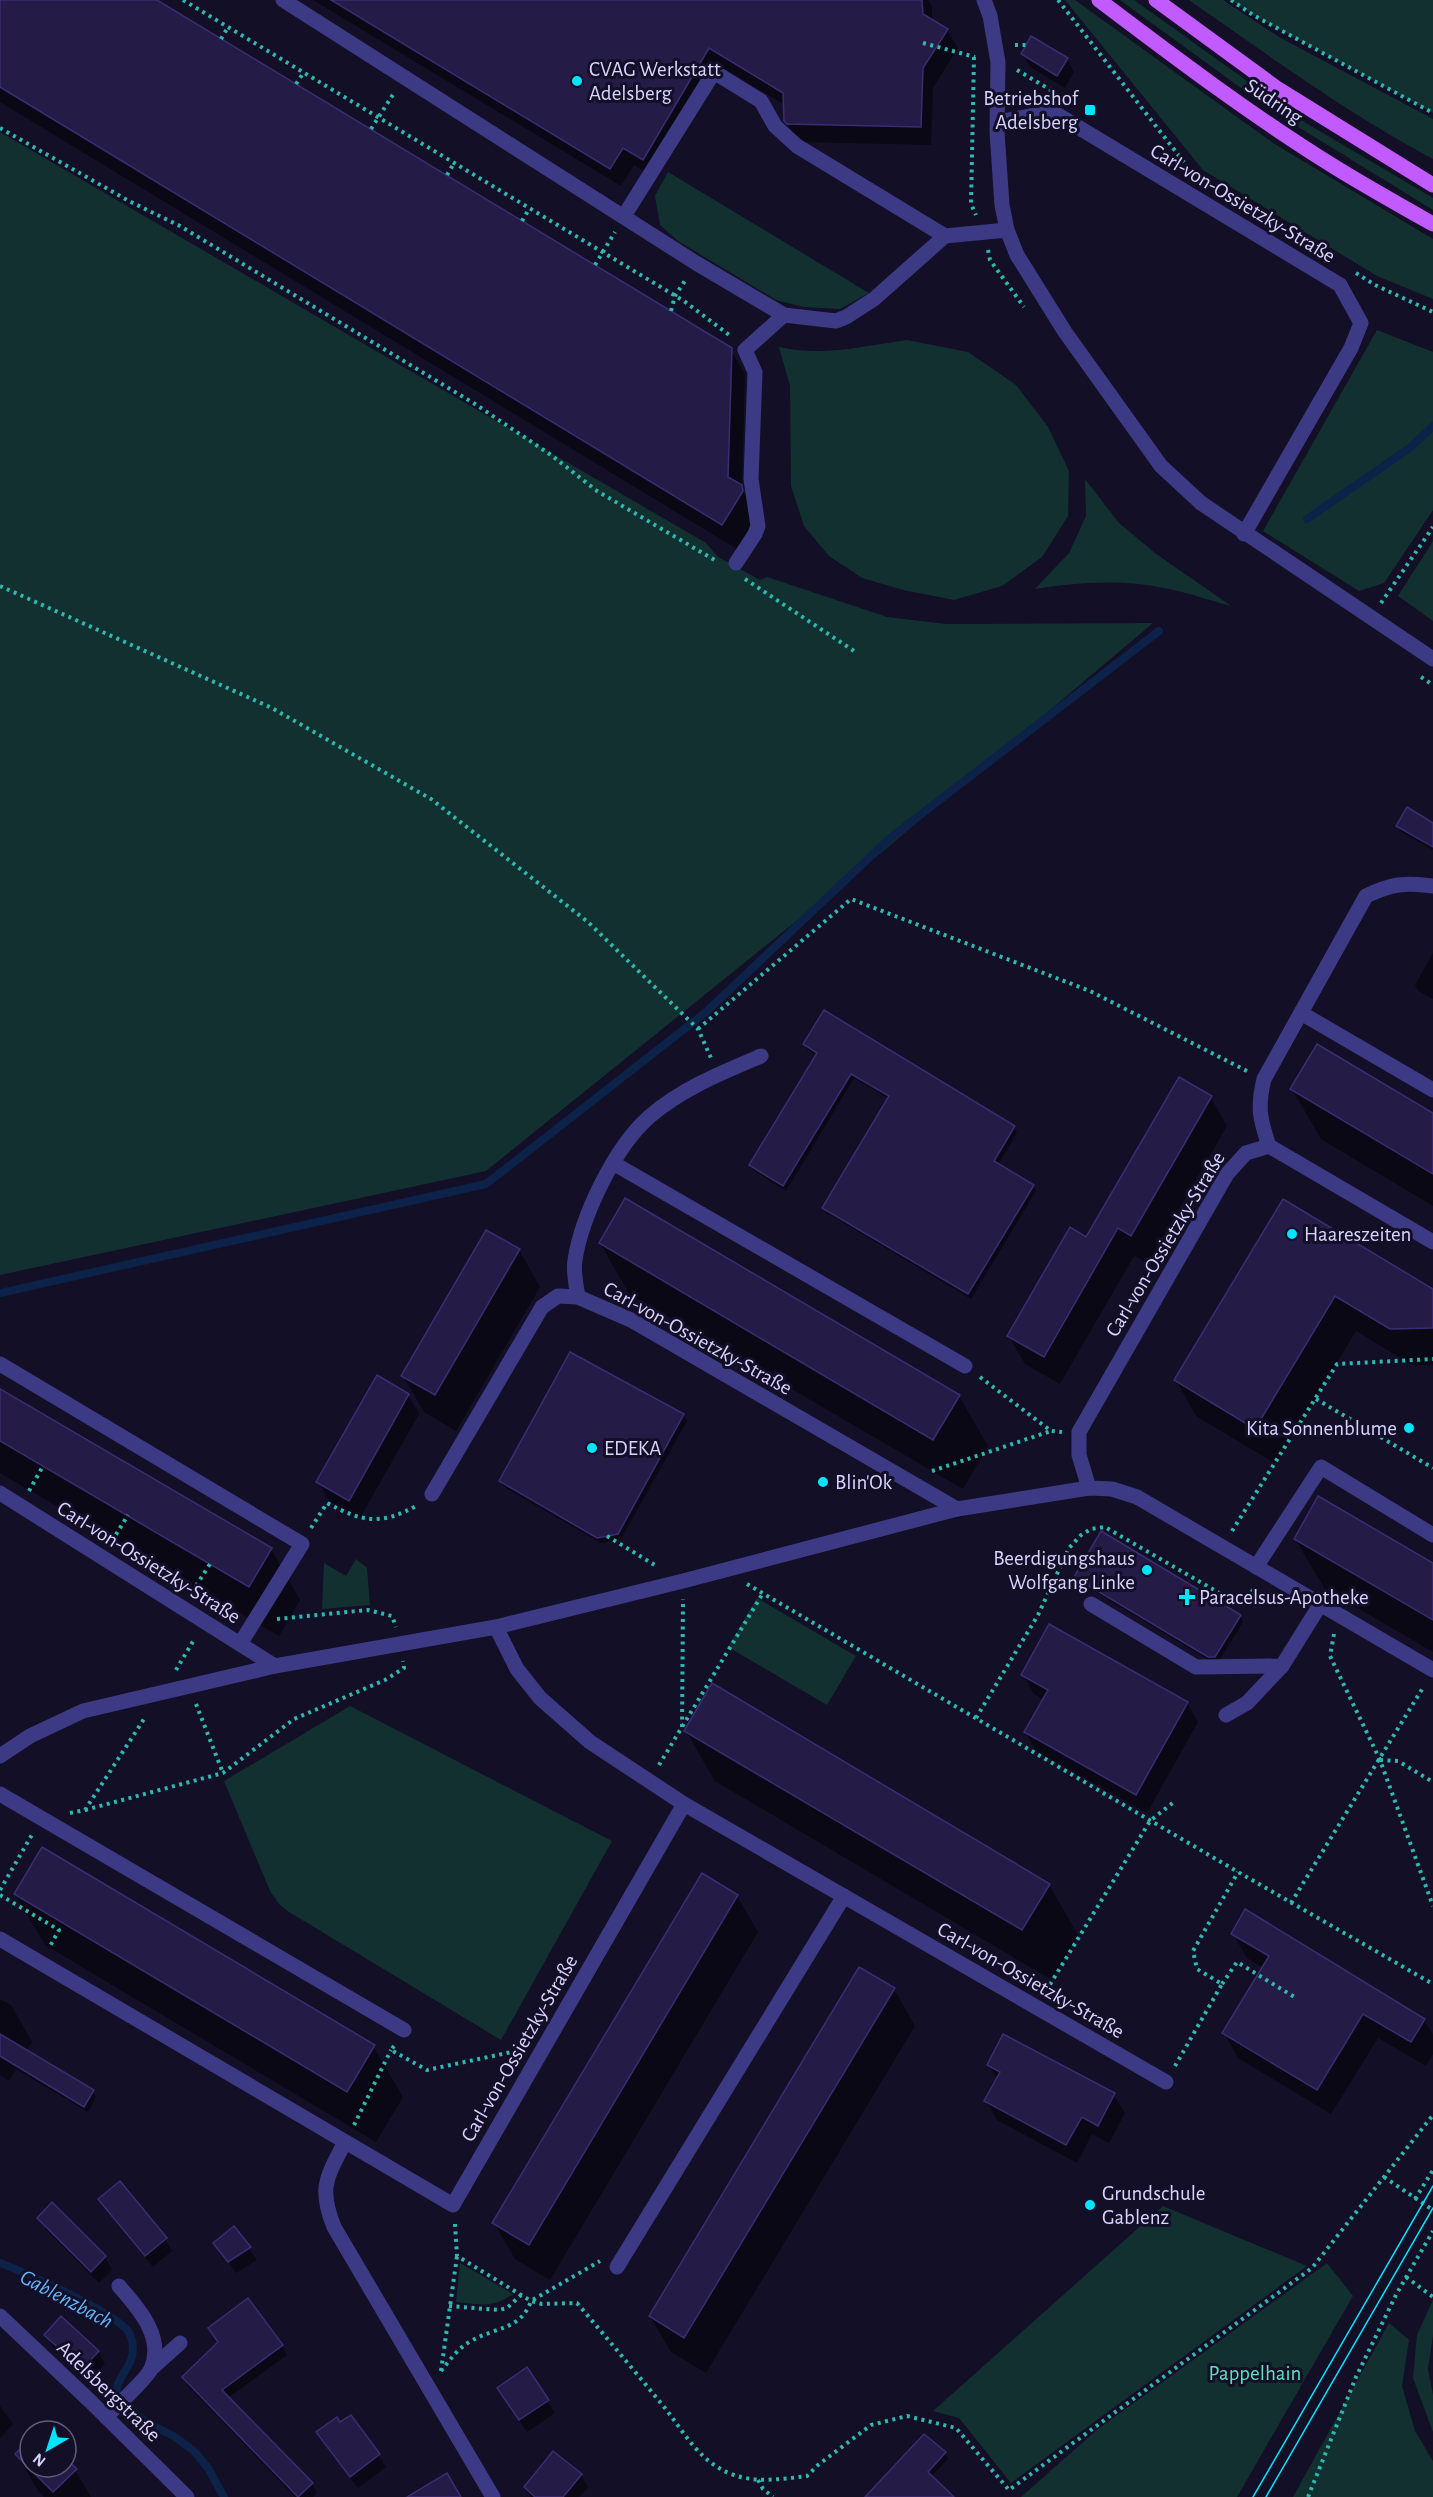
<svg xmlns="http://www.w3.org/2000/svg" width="1433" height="2497" viewBox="0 0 1433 2497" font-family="'Alegreya Sans',sans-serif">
	<rect width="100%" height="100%" fill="#130f26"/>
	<g fill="#12302f">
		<path d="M 1065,0 L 1075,0 L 1273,143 L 1433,239 L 1433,299 L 1377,276 L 1203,170 Z"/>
		<path d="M 1120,0 L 1134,0 L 1306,123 L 1433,198 L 1433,210 L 1274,112 Z"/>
		<path d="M 1189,0 L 1223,0 L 1279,37 L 1433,119 L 1433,159 C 1347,113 1268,55 1189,0 Z"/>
		<path d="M 1231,0 L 1433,0 L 1433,113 L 1253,15 Z"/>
		<path d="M 0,132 L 706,543 L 718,557 L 760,580 L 767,577 L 887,617 L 946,624 L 1153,623 L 882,852 L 486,1171 L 0,1275 Z"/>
		<path d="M 668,172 L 869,293 L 840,309 L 804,307 L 776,300 L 678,241 L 660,225 L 655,196 Z"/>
		<path d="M 1377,330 L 1433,352 L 1433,510 L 1384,583 L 1359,591 L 1263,531 Z"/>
		<path d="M 907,340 L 968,352 L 1016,385 L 1048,427 L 1069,471 L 1068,516 L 1042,557 L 1002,586 L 954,600 L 903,590 L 862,578 L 829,556 L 804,526 L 791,486 L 790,386 L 779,347 C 821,357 865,346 907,340 Z"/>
		<path d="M 1085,479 L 1119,523 L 1155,553 L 1231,606 C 1211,601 1190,593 1169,589 C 1124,579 1079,582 1035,589 L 1069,553 L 1086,516 Z"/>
		<path d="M 1433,541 L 1433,621 L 1398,596 Z"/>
		<path d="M 356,1559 L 367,1568 L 370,1605 L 322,1609 L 324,1563 L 346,1576 Z"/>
		<path d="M 757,1598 L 856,1656 L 827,1705 L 728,1647 Z"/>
		<path d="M 350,1706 L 612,1841 L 501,2040 L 289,1912 L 279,1904 L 270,1891 L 224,1781 Z"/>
		<path d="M 1163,2206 L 1307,2266 L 1011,2483 L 959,2418 L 933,2411 Z"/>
		<path d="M 460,2263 L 513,2294 C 492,2309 480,2304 456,2302 Z"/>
		<path d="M 1327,2263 L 1353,2296 L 1237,2497 L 1021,2497 L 1098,2429 Z"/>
		<path d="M 1433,2300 L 1433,2335 L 1428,2369 L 1433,2395 L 1433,2432 L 1413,2378 L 1417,2335 Z"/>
		<path d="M 1389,2323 L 1409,2340 L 1402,2386 L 1415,2431 L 1433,2461 L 1433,2497 L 1293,2497 Z"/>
	</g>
	<g fill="#0007">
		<path d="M 0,0 L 154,0 L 730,349 L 745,374 L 742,488 L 756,517 L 737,549 L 0,102 Z"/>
		<path d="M 313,0 L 928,0 L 932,7 L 932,21 L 947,30 L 958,48 L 933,88 L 931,145 L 799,142 L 786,121 L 785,105 L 720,66 L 654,178 L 634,165 L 621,186 Z"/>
		<path d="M 1022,54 L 1067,59 L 1074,72 L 1065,88 L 1030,67 Z"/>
		<path d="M 1433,824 L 1433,850 L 1401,832 L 1398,826 Z"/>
		<path d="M 1433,953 L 1433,999 L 1418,991 L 1415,985 Z"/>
		<path d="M 805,1045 L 1014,1127 L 1017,1133 L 998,1165 L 1033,1186 L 1036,1191 L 971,1299 L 827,1213 L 823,1208 L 889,1099 L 854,1078 L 786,1191 L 754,1171 L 750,1165 L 817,1056 L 808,1050 Z"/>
		<path d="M 1292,1089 L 1433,1115 L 1433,1206 L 1321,1139 Z"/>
		<path d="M 1211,1098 L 1227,1126 L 1148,1263 L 1134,1256 L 1060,1384 L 1025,1364 L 1009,1336 L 1087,1239 Z"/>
		<path d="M 1284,1201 L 1433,1290 L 1433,1365 L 1412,1365 L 1356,1331 L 1276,1464 L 1196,1416 L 1176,1380 Z"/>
		<path d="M 487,1232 L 519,1250 L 540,1287 L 456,1431 L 424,1412 L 403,1376 Z"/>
		<path d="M 600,1243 L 959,1396 L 988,1446 L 963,1489 L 629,1294 Z"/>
		<path d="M 571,1354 L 683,1416 L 687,1421 L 621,1539 L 601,1543 L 504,1487 L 501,1481 Z"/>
		<path d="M 0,1391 L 271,1549 L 300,1600 L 279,1636 L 0,1473 Z"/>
		<path d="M 408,1395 L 419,1414 L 360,1518 L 329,1501 L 318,1482 Z"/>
		<path d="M 1295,1539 L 1433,1565 L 1433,1652 L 1325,1589 Z"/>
		<path d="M 1076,1577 L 1240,1616 L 1243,1622 L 1218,1662 L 1212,1662 L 1079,1582 Z"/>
		<path d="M 1023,1675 L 1187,1703 L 1198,1722 L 1147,1813 L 1036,1751 L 1026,1732 L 1044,1700 L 1034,1694 Z"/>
		<path d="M 686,1731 L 1049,1885 L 1078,1935 L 1052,1980 L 715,1781 Z"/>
		<path d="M 702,1875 L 737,1896 L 758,1932 L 550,2280 L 515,2259 L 494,2223 Z"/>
		<path d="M 15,1894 L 373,2046 L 403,2097 L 376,2142 L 45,1945 Z"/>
		<path d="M 1233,1934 L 1424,2020 L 1433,2035 L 1433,2054 L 1426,2066 L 1378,2038 L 1331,2114 L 1238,2058 L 1224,2033 L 1263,1968 L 1247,1958 Z"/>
		<path d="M 894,1989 L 915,2026 L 706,2373 L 671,2352 L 650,2316 Z"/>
		<path d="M 0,1999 L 11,2005 L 32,2042 L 26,2051 L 93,2091 L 96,2097 L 88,2112 L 16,2069 L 9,2081 L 0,2075 Z"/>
		<path d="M 989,2065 L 1114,2095 L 1125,2113 L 1109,2143 L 1092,2134 L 1077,2163 L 997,2120 L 986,2101 L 998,2080 Z"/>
		<path d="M 100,2199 L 165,2239 L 172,2251 L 153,2267 L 107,2211 Z"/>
		<path d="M 52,2204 L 105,2257 L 112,2270 L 99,2283 L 46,2230 L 39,2218 Z"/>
		<path d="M 234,2228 L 257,2260 L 236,2273 L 215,2243 Z"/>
		<path d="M 46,2335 L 98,2351 L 105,2364 L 90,2380 L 53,2347 Z"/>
		<path d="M 282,2346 L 287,2355 L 228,2398 L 312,2484 L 317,2493 L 313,2497 L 295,2497 L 189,2387 L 183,2378 Z"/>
		<path d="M 527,2370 L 555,2413 L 527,2432 L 506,2400 Z"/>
		<path d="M 0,2406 L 13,2424 L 0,2438 Z"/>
		<path d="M 351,2417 L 386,2467 L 358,2488 L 325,2444 L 340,2424 Z"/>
		<path d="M 30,2441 L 30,2467 L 66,2467 L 66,2461 L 75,2470 L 91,2497 L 44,2497 L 38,2491 L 17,2454 Z"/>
		<path d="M 945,2453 L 948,2459 L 931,2477 L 952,2497 L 867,2497 Z"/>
		<path d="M 581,2475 L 588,2487 L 579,2497 L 531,2497 L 525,2488 Z"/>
	</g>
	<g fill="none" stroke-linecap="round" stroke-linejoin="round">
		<g stroke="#0c2248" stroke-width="8">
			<path d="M 1307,519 L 1411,447 L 1433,426"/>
			<path d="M 0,1293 L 486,1184 L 706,1012 L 889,839 L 1159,631"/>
			<path d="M 0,2263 C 26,2273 112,2311 128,2331 C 131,2335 133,2343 133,2348 C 133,2371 113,2376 117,2399 L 146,2422 L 175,2437 L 194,2451 L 208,2468 L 224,2497"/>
		</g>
	</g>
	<g fill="#241b47" stroke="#3b2d73" stroke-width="1.5">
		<path d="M 0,0 L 157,0 L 732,348 L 728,477 L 742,485 L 743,491 L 722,525 L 0,87 Z"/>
		<path d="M 331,0 L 922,0 L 923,14 L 948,29 L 923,68 L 921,127 L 787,124 L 784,121 L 783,93 L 709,48 L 643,160 L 623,148 L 610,169 Z"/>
		<path d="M 1031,36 L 1068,58 L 1057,76 L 1021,54 Z"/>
		<path d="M 1407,807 L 1433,823 L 1433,847 L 1396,826 Z"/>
		<path d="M 824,1010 L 1015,1126 L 994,1161 L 1034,1185 L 968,1294 L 822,1208 L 889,1096 L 851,1074 L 783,1186 L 749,1165 L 817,1053 L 803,1044 Z"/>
		<path d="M 1317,1044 L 1433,1113 L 1433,1174 L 1290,1089 Z"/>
		<path d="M 1179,1077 L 1212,1096 L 1131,1236 L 1118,1228 L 1044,1357 L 1007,1336 L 1070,1227 L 1086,1237 Z"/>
		<path d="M 625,1198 L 960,1395 L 933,1440 L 599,1243 Z"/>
		<path d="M 1283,1199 L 1433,1289 L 1433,1328 L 1390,1329 L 1335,1296 L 1255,1429 L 1174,1380 Z"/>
		<path d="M 486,1230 L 520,1249 L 435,1395 L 401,1376 Z"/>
		<path d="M 570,1352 L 684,1414 L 618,1534 L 597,1538 L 499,1481 Z"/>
		<path d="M 377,1375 L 409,1394 L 349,1501 L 316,1482 Z"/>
		<path d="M 0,1389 L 272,1548 L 249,1587 L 0,1441 Z"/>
		<path d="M 1318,1496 L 1433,1563 L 1433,1620 L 1294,1539 Z"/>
		<path d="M 1101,1531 L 1241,1615 L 1215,1657 L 1208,1657 L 1074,1577 Z"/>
		<path d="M 1049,1624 L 1188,1702 L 1136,1795 L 1024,1732 L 1048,1690 L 1021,1675 Z"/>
		<path d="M 712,1683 L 1050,1884 L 1022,1930 L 684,1731 Z"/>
		<path d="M 42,1847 L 375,2045 L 347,2092 L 14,1894 Z"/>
		<path d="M 702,1873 L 738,1895 L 529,2245 L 492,2223 Z"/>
		<path d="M 1245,1909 L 1425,2019 L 1411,2042 L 1363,2014 L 1317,2090 L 1222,2033 L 1269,1956 L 1231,1934 Z"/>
		<path d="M 859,1967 L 895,1988 L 684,2338 L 649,2316 Z"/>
		<path d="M 0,2034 L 94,2090 L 84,2107 L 0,2056 Z"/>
		<path d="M 1003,2034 L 1115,2093 L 1098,2126 L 1082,2117 L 1066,2145 L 984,2101 L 1000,2072 L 987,2065 Z"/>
		<path d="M 120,2181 L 167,2238 L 145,2256 L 98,2199 Z"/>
		<path d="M 52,2202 L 106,2256 L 91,2272 L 37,2218 Z"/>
		<path d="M 234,2226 L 251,2247 L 228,2262 L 213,2243 Z"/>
		<path d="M 248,2298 L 283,2345 L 222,2390 L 313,2483 L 298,2497 L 182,2377 L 218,2342 L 208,2328 Z"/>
		<path d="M 61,2316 L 99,2351 L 82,2369 L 44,2335 Z"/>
		<path d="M 527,2367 L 549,2400 L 519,2420 L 497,2388 Z"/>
		<path d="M 351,2415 L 380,2454 L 350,2477 L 316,2432 L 337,2417 L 340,2422 Z"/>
		<path d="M 924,2434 L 946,2452 L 928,2472 L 954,2497 L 865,2497 Z"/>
		<path d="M 30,2439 L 30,2467 L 66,2467 L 66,2459 L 77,2469 L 53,2492 L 15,2454 Z"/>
		<path d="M 553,2451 L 582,2474 L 563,2497 L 535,2497 L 524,2487 Z"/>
		<path d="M 447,2473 L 461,2497 L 407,2497 Z"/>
	</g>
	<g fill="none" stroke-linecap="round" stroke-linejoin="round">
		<g stroke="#2fb8b0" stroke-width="4" stroke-dasharray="3 4.5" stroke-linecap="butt">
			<path d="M 183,0 L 684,301 L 732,337"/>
			<path d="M 1058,0 L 1190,170"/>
			<path d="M 1231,0 L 1253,15 L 1433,113"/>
			<path d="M 221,39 L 228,27"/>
			<path d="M 923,43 L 975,57"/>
			<path d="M 1015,45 L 1026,45"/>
			<path d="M 974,57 L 971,204 L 976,215"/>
			<path d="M 1017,70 L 1054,92"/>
			<path d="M 296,84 L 304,72"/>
			<path d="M 0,128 L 129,201 L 180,226 L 475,404 L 551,455 L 597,491 L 718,562"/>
			<path d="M 371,129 L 394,93"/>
			<path d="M 447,175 L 454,163"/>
			<path d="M 522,221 L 529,209"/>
			<path d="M 988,250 L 990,260 L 1024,307"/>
			<path d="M 595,265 L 615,232"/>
			<path d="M 1356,273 L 1375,285 L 1433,312"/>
			<path d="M 671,311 L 675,296 L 686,279"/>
			<path d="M 745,579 L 854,651"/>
			<path d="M 0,586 L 272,708 L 431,799 L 588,922 L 698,1029 L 711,1058"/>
			<path d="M 1381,603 L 1433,527"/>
			<path d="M 1421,677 L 1433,685"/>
			<path d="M 698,1029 L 851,899 L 1090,991 L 1247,1071"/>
			<path d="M 980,1377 L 1051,1431 L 1062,1432"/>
			<path d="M 1316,1399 L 1433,1468"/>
			<path d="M 932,1471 L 1051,1431"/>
			<path d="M 29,1491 L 43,1466"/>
			<path d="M 311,1528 L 327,1503 C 363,1522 380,1526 418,1505"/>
			<path d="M 1232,1531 L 1337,1364 L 1433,1359"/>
			<path d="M 607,1536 L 658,1567"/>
			<path d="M 112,1541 L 128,1515"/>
			<path d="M 747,1584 L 1238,1872 L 1433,1984"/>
			<path d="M 192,1592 L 210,1564"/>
			<path d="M 277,1619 L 368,1610 L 392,1616 L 396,1627"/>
			<path d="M 1334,1634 L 1330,1656 L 1380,1760 L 1433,1906"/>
			<path d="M 176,1670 L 195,1638"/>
			<path d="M 196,1704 L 223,1773"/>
			<path d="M 976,1718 L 1038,1615 L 1069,1548 L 1081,1535 L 1091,1529 L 1105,1527 L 1242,1606 L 1255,1587"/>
			<path d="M 682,1727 L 683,1599"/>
			<path d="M 1380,1760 L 1398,1761 L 1433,1782"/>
			<path d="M 659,1765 L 763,1593"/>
			<path d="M 85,1810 L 223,1773 L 294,1719 L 385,1680 L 404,1668 L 403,1661"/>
			<path d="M 70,1813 L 85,1810 L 146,1716"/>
			<path d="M 0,1890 L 33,1833"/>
			<path d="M 0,1895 L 59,1930 L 49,1948"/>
			<path d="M 1291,1903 L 1424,1686"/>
			<path d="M 1222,1984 L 1237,1962 L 1296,1998"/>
			<path d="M 1046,1991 L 1150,1821 L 1175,1801"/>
			<path d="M 394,2046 L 391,2050 L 427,2070 L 521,2050"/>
			<path d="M 1175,2066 L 1222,1984 L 1197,1969 L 1193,1951 L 1238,1872"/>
			<path d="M 354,2125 L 391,2050"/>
			<path d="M 1384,2177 L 1433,2210"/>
			<path d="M 1415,2199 L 1433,2170"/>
			<path d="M 455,2224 L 457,2256 L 531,2301 L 542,2304 L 577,2303 C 605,2336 633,2369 660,2402 C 683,2429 697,2462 734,2475 C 757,2483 783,2479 807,2476 L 818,2465 L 871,2425 L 907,2416 L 956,2428 L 1009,2490 L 1312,2268 L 1433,2115"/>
			<path d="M 1406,2277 L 1433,2297"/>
			<path d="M 449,2306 L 499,2310 L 507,2308 L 521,2295"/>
			<path d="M 441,2371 C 450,2360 458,2348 471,2341 C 495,2327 521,2330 531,2301 L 600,2261"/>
			<path d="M 441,2371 L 457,2256"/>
			<path d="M 758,2480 L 763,2489 L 773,2497"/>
			<path d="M 1308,2497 L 1356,2377 L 1397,2293 L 1433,2231"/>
		</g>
		<g stroke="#3d3a85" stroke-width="15">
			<path d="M 283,0 L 696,263 L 784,315 L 836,321 L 846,317 L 874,299 L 945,236"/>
			<path d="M 984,0 L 990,16 L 998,62 L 997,132 L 1002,205 L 1007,230 L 1017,255 L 1065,332 L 1161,466 L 1201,503 L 1433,659"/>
			<path d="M 998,122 L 1053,112 L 1340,285 L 1361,323 L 1351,348 L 1244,534"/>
			<path d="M 624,216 L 714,72 L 761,101 L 775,126 L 797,146 L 945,236 L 1007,230"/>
			<path d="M 736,563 L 755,534 L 758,526 L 751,479 L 755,372 L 745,350 L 784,315"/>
			<path d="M 1301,1013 L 1433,1090"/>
			<path d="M 1269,1146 C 1260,1119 1257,1108 1264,1079 L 1366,896 C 1391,884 1405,882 1433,886"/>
			<path d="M 613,1163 L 965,1366"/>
			<path d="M 578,1297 C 576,1285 573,1271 575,1260 C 582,1215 615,1147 649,1117 C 681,1089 723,1072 761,1056"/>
			<path d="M 0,1364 L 302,1544 L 240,1644"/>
			<path d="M 1089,1488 L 1079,1455 L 1079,1432 L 1227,1174 L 1246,1153 L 1269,1146 L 1433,1242"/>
			<path d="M 0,1493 L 275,1666"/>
			<path d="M 432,1494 L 542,1307 L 558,1296 L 578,1297 L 631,1320 L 957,1509"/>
			<path d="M 1256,1567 L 1321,1467 L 1433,1535"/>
			<path d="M 1091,1604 L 1196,1667 L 1282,1666 L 1320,1605"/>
			<path d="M 496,1627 L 517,1669 L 540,1698 L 590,1742 L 684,1804 L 1166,2082"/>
			<path d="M 1226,1715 L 1247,1703 L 1282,1666"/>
			<path d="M 0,1756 L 30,1736 L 83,1711 L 275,1666 L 496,1627 L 683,1581 L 957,1509 L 1089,1488 L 1112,1489 L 1137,1497 L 1433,1670"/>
			<path d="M 0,1794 L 404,2030"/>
			<path d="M 0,1939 L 453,2205 L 684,1804"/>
			<path d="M 345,2142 C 327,2177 318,2187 334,2227 L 493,2497"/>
			<path d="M 617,2267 L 844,1896"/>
			<path d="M 0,2316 L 91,2402 L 187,2497"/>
			<path d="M 151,2369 L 180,2343"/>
			<path d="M 106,2417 C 116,2406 146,2380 151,2369 C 165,2337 138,2308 119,2286"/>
		</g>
		<g stroke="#c25bff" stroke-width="15">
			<path d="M 1099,0 C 1177,59 1255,118 1338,169 C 1369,188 1401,206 1433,224"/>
			<path d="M 1156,0 L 1278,89 L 1433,185"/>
		</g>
		<g stroke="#00e5ff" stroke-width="1.5">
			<path d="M 1253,2497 L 1433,2186"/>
			<path d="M 1266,2497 L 1433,2208"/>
		</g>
	</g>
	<g fill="#00e5ff" stroke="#130f26" stroke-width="2">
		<circle cx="577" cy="81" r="6"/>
		<rect x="1084" y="104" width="12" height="12" rx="3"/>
		<circle cx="1292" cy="1234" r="6"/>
		<circle cx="1409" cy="1428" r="6"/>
		<circle cx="592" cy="1448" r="6"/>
		<circle cx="823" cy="1482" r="6"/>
		<circle cx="1147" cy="1570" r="6"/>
		<path d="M1184 1588h6v6h6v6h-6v6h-6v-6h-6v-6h6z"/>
		<circle cx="1090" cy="2205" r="6"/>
	</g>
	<g text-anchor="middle" stroke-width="6" stroke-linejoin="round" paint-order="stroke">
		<g font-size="21" fill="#d9d4ff" stroke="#130f26" text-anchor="start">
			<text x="589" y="76">CVAG Werkstatt<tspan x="589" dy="24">Adelsberg</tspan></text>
			<text x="1078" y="105" text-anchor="end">Betriebshof<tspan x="1078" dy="24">Adelsberg</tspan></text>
			<text x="1304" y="1241">Haareszeiten</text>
			<text x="1397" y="1435" text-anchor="end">Kita Sonnenblume</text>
			<text x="604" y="1455">EDEKA</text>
			<text x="835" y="1489">Blin'Ok</text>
			<text x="1135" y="1565" text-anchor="end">Beerdigungshaus<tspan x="1135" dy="24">Wolfgang Linke</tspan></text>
			<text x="1199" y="1604">Paracelsus-Apotheke</text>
			<text x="1102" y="2200">Grundschule<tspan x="1102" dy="24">Gablenz</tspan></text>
		</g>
		<g font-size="21" fill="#d9d4ff" stroke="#130f26">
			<text transform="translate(1274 101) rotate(34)" y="7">Südring</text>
			<text transform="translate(1243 203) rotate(31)" y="7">Carl-von-Ossietzky-Straße</text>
			<text transform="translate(1165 1244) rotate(-59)" y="7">Carl-von-Ossietzky-Straße</text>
			<text transform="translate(698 1338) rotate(29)" y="7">Carl-von-Ossietzky-Straße</text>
			<text transform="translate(149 1562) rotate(32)" y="7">Carl-von-Ossietzky-Straße</text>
			<text transform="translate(1031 1980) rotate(30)" y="7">Carl-von-Ossietzky-Straße</text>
			<text transform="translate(519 2048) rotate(-60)" y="7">Carl-von-Ossietzky-Straße</text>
			<text transform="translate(109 2391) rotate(44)" y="7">Adelsbergstraße</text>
		</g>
		<g font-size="21" fill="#5fe0c0" stroke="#130f26">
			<text x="1255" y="2380">Pappelhain</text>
		</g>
		<g font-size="22" font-style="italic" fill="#62b6ff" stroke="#130f26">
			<text transform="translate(67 2298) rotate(28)" y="8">Gablenzbach</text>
		</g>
	</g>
	<g transform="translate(48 2449) rotate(219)"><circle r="28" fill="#130f26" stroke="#625e7d" stroke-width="1.5"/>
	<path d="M0-4.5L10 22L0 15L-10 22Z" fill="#00e5ff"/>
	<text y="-9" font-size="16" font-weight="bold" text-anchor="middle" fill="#d9d4ff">N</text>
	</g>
</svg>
